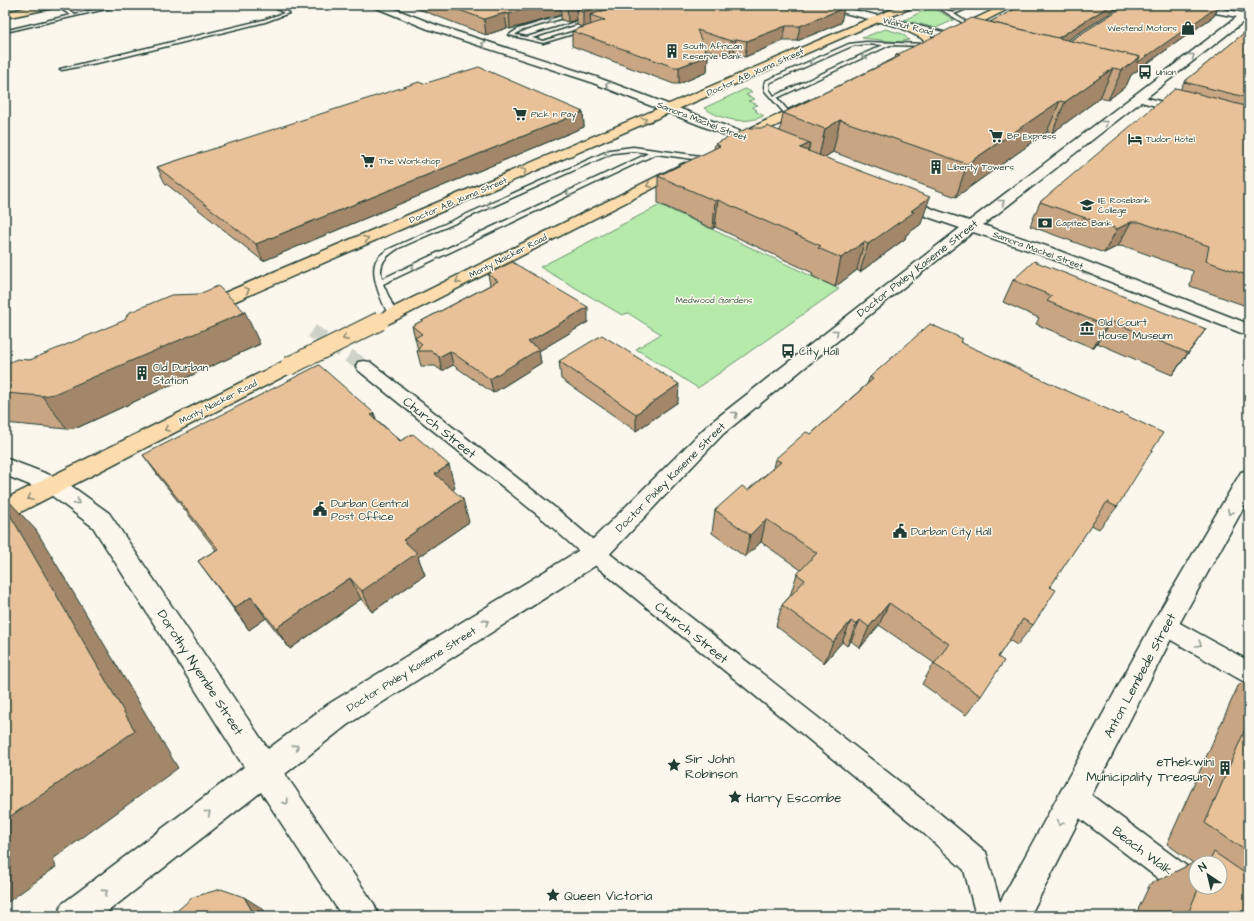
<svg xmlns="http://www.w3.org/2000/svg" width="1254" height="921" viewBox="0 0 1254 921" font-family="'Architects Daughter',sans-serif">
	<rect width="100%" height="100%" fill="#fbf7ec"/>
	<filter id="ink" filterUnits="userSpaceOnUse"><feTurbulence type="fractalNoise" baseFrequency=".025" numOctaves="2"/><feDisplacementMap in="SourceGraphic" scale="8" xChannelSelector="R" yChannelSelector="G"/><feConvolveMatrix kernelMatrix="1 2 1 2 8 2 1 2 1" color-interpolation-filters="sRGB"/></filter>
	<g filter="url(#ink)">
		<g fill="#b5eaab" stroke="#6a9470">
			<path d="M 932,7 L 954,20 L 936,28 L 904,20 Z"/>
			<path d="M 885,29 L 903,34 L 909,40 L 899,42 L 862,38 Z"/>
			<path d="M 745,89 L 752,92 L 746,95 L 755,99 L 748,101 L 758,105 L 752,107 L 757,110 L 755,111 L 764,116 C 744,125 722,120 704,108 Z"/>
			<path d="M 660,205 L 839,289 L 698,388 L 636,349 L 661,334 L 628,313 L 622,315 L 540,267 Z"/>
		</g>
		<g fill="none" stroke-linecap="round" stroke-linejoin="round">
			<path stroke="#cfd2c7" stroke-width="14" stroke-dasharray="14 8" stroke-linecap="butt" d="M 312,331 L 364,366"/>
			<defs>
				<g id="lane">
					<path d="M 54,5 L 59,5 L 75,14 L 116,5 L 123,5 L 10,31 L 8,30 L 71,15 Z"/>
					<path d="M 270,5 L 275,5 L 289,13 L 265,22 L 111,60 L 62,70 L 60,69 L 263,20 L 284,13 Z"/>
					<path d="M 940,5 L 944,5 L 945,8 L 952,13 L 970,5 L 975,5 L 954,14 L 971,25 L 968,26 L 942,10 Z"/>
					<path d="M 572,13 L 573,15 L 520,31 L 515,35 L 527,37 L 589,18 L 589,20 L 532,38 L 543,41 L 582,29 L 583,31 L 543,43 L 509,35 L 518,29 Z"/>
					<path d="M 866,42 L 927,44 L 929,45 L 927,46 L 890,45 L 777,98 L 790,113 L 790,115 L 786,115 L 765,91 L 764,87 L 765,81 L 849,44 ZM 866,44 L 883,45 L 774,96 L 769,89 L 769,83 L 852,46 Z"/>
					<path d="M 633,147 L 701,156 L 704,158 L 701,160 L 656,154 L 383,284 L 397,315 L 396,317 L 390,317 C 383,305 371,278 375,264 C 376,258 382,254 387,250 L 610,150 ZM 633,151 L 649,153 L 382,279 C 378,263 386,256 399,248 L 613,153 Z"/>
				</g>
				<g id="street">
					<path d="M 1137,95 L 1185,108 L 1186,110 L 1181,113 L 1134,100 L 1132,98 L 1134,96 Z"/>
					<path d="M 364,361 L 370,362 L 558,510 L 605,550 L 938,812 L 986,852 L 1004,916 L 976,916 L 964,870 L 920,830 L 591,562 L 544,520 L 358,370 L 356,366 L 358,362 Z"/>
					<path d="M 1165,615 L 1249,661 L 1249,684 L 1241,680 L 1157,632 L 1154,625 L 1157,618 Z"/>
					<path d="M 1074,785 L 1083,789 L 1196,873 L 1196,887 L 1215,887 L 1240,906 L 1244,916 L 1207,916 L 1065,807 L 1061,798 L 1065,789 Z"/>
				</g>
				<g id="secondary">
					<path d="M 372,5 L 385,5 L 436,25 L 596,77 L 768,142 L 770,145 L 768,148 L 758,148 L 588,81 L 428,29 L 374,7 Z"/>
					<path d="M 819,5 L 835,5 L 971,39 L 972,41 L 967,44 L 821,7 Z"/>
					<path d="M 1184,5 L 1203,5 L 1243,13 L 1249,10 L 1249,20 L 1247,19 L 983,225 L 1049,247 L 1249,324 L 1249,336 L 1037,253 L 973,232 L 910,282 L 723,434 L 604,560 L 347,725 L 285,774 L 374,904 L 379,916 L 342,916 L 261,792 L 102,916 L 57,916 L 62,904 L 244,767 L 93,527 L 47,492 L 5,475 L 5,458 L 63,480 L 109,513 L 268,749 L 327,705 L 586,546 L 709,424 L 960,228 L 928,217 L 894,203 L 892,200 L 894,197 L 899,196 L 904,197 L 938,211 L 969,221 L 1237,17 L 1189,8 Z"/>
					<path d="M 1249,470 L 1249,498 L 1174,633 L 1030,916 L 994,916 L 999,904 L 1156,617 L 1241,472 Z"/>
				</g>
				<g id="primary">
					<path d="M 902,5 L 915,5 L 913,7 L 208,313 L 202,314 L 196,313 L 193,309 L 196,305 Z"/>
					<path d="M 1004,5 L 1016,5 L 957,35 L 949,35 L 948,33 L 949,31 Z"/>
					<path d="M 900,21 L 929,34 L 937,43 L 936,45 L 928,45 L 921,38 L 897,26 L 895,24 L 897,22 Z"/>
					<path d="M 809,100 L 813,101 L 815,104 L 813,107 L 740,144 L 730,144 L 728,141 L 730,138 Z"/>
					<path d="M 684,163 L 689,164 L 691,167 L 689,170 L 386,325 L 380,326 L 374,325 L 371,321 L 374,317 Z"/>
					<path d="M 289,360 L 296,362 L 299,366 L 296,370 L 13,516 L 5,519 L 5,499 L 282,362 Z"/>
				</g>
				<path id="highway" d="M 39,5 L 58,5 L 53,8 L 5,18 L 5,12 Z"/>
			</defs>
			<use href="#lane" stroke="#1f3d34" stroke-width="3"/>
			<use href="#street" stroke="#1f3d34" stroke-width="3"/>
			<use href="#secondary" stroke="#1f3d34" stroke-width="3"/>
			<use href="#primary" stroke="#1f3d34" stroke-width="3"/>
			<use href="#highway" stroke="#1f3d34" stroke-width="3"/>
			<use href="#lane" fill="#fbf7ec" fill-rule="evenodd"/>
			<use href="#street" fill="#fbf7ec" fill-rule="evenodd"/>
			<use href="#secondary" fill="#fbf7ec" fill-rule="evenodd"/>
			<use href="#primary" fill="#fcdcac" fill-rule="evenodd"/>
			<use href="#highway" fill="#fcdcac" fill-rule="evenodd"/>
			<defs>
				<path id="primary-bridge" d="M 289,366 L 380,321"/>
			</defs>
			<use href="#primary-bridge" stroke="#1f3d34" stroke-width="20" stroke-linecap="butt"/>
			<use href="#primary-bridge" stroke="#fcdcac" stroke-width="18"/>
		</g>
		<g fill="#c8a683" stroke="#1f3d34" fill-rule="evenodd">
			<path d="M 408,5 L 843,5 L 841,23 L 797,41 L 783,41 L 745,57 L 734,55 L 730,57 L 705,49 L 708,56 L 707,72 L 679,84 L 674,84 L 572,46 L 572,31 L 582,27 L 577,25 L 577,20 L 568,22 L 561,20 L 561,15 L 510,29 L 507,28 L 486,35 Z"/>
			<path d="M 1023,5 L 1123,5 L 1068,40 L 1070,41 L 1126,5 L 1228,5 L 1224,8 L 1219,7 L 1214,16 L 1131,75 L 1126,86 L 1108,100 L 1100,98 L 1052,133 L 1047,132 L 956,197 L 833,152 L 825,157 L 921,224 L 906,235 L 905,239 L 860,272 L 857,270 L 835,287 L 812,276 L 813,273 L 715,227 L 713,229 L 658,203 L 658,176 L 714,149 L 715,144 L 764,128 L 780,131 L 783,113 L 895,58 L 896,55 L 990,22 Z"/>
			<path d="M 1249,29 L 1249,307 L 1190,286 L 1193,271 L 1127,247 L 1118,246 L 1104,253 L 1030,226 L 1040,202 L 1180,90 L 1184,82 Z"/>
			<path d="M 423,84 L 583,112 L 584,127 L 263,261 L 165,183 L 157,167 Z"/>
			<path d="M 488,274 L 588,322 L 539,351 L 541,363 L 493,393 L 453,365 L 442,371 L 435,366 L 421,366 L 417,351 L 418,350 L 412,326 L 490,285 Z"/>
			<path d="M 1013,280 L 1206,329 L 1172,375 L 1097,343 L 1093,348 L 1036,324 L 1039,318 L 1003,302 Z"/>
			<path d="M 962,342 L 1117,507 L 1099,529 L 1091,525 L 1050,587 L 1033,625 L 1017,645 L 1009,640 L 998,657 L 981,696 L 966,715 L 922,684 L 934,663 L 879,625 L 860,648 L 851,641 L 847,646 L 842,642 L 824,663 L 776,626 L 782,605 L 790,596 L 797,574 L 801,570 L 761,542 L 745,557 L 712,533 L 715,510 L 748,490 L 773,468 L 775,459 L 811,434 L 867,384 L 870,377 Z"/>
			<path d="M 260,344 L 79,427 L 67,429 L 5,423 L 5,364 L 30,360 Z"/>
			<path d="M 559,361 L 678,402 L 636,431 L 561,379 Z"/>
			<path d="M 376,419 L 455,488 L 452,490 L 469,522 L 418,557 L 425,575 L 372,612 L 361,599 L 290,649 L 266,618 L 249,630 L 198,561 L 216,550 L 159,477 L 143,455 Z"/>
			<path d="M 1249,678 L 1249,916 L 1135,916 L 1150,884 L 1193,863 L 1167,844 L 1238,686 ZM 1196,863 L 1220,863 L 1220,887 L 1196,887 Z"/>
		</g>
		<g fill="#a2876a" stroke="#1f3d34">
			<path d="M 5,5 L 18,5 L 5,8 Z"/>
			<path d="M 541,5 L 560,5 L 561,15 L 510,29 L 509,14 Z"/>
			<path d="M 560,5 L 649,5 L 590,15 L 591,25 L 583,27 L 583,12 L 576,10 L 577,20 L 568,22 L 567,7 Z"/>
			<path d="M 1111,5 L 1123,5 L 1045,55 L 1049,44 Z"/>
			<path d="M 1220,5 L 1214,16 L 1131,75 L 1126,86 L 1108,100 L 1122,70 L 1140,57 Z"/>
			<path d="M 844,8 L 841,23 L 797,41 L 800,26 Z"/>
			<path d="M 505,13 L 507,28 L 486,35 L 484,19 Z"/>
			<path d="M 786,26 L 783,41 L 745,57 L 747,41 Z"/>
			<path d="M 736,39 L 734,55 L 730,57 L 731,41 Z"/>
			<path d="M 708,56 L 707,72 L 679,84 L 679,67 Z"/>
			<path d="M 1113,68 L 1100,98 L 1052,133 L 1065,102 Z"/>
			<path d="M 1060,101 L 1047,132 L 956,197 L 967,164 Z"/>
			<path d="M 583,112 L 584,127 L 263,261 L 256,244 Z"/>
			<path d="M 840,120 L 833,152 L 818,161 L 825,129 Z"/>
			<path d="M 810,143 L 805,169 L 800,148 Z"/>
			<path d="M 930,197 L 921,224 L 906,235 L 905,239 L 860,272 L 868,244 L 911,211 Z"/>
			<path d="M 718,200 L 715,227 L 713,229 L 715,201 Z"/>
			<path d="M 1131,222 L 1118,246 L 1104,253 L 1117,229 Z"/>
			<path d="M 864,242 L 857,270 L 835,287 L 841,258 Z"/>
			<path d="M 588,307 L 588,322 L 539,351 L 541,363 L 493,393 L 490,379 L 528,342 Z"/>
			<path d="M 245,312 L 260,344 L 79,427 L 67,429 L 42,396 Z"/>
			<path d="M 1111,321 L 1097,343 L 1093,348 L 1106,326 Z"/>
			<path d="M 1206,329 L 1190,351 L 1172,375 L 1188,353 Z"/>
			<path d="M 450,351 L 453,365 L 442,371 L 439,357 Z"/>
			<path d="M 679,384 L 678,402 L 636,431 L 636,414 Z"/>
			<path d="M 374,413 L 382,436 L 371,415 Z"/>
			<path d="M 449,465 L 455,488 L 442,497 L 435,474 Z"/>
			<path d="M 5,497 L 36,530 L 178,768 L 53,859 L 56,867 L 5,904 Z"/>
			<path d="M 463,499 L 469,522 L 418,557 L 425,575 L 372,612 L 362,591 L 403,540 Z"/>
			<path d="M 766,519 L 761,542 L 745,557 L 750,535 Z"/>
			<path d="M 350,578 L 361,599 L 290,649 L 276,628 Z"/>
			<path d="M 251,597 L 266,618 L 249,630 L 234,608 Z"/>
			<path d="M 889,603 L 879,625 L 860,648 L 869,627 Z"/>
			<path d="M 860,620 L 851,641 L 847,646 L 856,625 Z"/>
			<path d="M 851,621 L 842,642 L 824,663 L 833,642 Z"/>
			<path d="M 244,897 L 263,909 L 267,916 L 255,916 Z"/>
		</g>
		<g fill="#e8c198" stroke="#1f3d34">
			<path d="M 445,5 L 541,5 L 509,14 L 505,13 L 484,19 Z"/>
			<path d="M 560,5 L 575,5 L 567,7 Z"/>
			<path d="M 592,5 L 605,5 L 583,12 L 576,10 Z"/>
			<path d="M 621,5 L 843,5 L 844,8 L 800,26 L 786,26 L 747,41 L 736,39 L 731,41 L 697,30 L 708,56 L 679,67 L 674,67 L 572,31 L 605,20 L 590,15 Z"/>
			<path d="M 1023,5 L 1111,5 L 1058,38 L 990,22 Z"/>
			<path d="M 1126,5 L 1220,5 L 1137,63 L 1140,57 L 1070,41 Z"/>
			<path d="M 972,18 L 1140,57 L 1122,70 L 1113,68 L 1065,102 L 1060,101 L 967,164 L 840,120 L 825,129 L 783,113 L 900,56 L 896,55 Z"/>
			<path d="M 1249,29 L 1249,98 L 1184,82 Z"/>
			<path d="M 479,67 L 583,112 L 256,244 L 157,167 L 419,82 L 423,84 Z"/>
			<path d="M 1176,88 L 1249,107 L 1249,276 L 1206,261 L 1209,246 L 1140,222 L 1131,222 L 1117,229 L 1040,202 Z"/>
			<path d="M 767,126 L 810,143 L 800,148 L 930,197 L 911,211 L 914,212 L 868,244 L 864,242 L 841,258 L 818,248 L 821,246 L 718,200 L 715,201 L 658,176 L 720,146 L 715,144 L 748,128 L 764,128 Z"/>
			<path d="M 1034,261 L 1206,329 L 1188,353 L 1111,321 L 1106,326 L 1047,301 L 1052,296 L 1013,280 Z"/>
			<path d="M 512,262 L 588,307 L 528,342 L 539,349 L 490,379 L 450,351 L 439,357 L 431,351 L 417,351 L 422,344 L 415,338 L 422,334 L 412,326 L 498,281 L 488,274 Z"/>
			<path d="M 218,286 L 245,312 L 54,394 L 42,396 L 5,393 L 5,364 L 17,359 L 30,360 L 125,320 L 128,313 L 171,295 L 199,294 Z"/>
			<path d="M 930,324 L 963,339 L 960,342 L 1120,415 L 1121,413 L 1163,433 L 1117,507 L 1107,502 L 1050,587 L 1056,590 L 1033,625 L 1023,619 L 998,657 L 1004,661 L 981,696 L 934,664 L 949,644 L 889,603 L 869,627 L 860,620 L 856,625 L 851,621 L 833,642 L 782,605 L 805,580 L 797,574 L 817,553 L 766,519 L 750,535 L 715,510 L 742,486 L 748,490 L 781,462 L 775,459 L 806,432 L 811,434 L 873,379 L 870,377 Z"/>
			<path d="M 602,335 L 679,384 L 636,414 L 559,361 Z"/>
			<path d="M 319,365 L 374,413 L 371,415 L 400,441 L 413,434 L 449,465 L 435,474 L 463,499 L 403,540 L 417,553 L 362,591 L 350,578 L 276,628 L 251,597 L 234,608 L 198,561 L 218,549 L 143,455 Z"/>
			<path d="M 5,506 L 135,731 L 5,820 Z"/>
			<path d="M 1249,720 L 1249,853 L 1205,823 Z"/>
			<path d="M 1214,852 L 1249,876 L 1249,916 L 1187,916 L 1199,887 L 1220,887 L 1220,863 L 1209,863 Z"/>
			<path d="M 221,889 L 244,897 L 255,916 L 171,916 L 193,897 Z"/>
		</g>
		<defs><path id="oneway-chevron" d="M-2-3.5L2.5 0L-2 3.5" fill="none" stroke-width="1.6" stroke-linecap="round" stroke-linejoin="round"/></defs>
		<g stroke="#8d9a90">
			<use href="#oneway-chevron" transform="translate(551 21) rotate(163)"/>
			<use href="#oneway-chevron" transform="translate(484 44) rotate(-162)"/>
			<use href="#oneway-chevron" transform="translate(864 56) rotate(155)"/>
			<use href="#oneway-chevron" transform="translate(1192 56) rotate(-37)"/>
			<use href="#oneway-chevron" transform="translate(812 62) rotate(158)"/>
			<use href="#oneway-chevron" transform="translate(608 85) rotate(-159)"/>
			<use href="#oneway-chevron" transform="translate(1105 123) rotate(-37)"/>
			<use href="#oneway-chevron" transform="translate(607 153) rotate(160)"/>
			<use href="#oneway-chevron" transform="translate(569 193) rotate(155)"/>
			<use href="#oneway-chevron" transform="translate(1002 202) rotate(-38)"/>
			<use href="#oneway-chevron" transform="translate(489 205) rotate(156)"/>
			<use href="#oneway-chevron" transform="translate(414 267) rotate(155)"/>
			<use href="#oneway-chevron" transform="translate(836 332) rotate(-39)"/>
			<use href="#oneway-chevron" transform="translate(735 414) rotate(-39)"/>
			<use href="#oneway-chevron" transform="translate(77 502) rotate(37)"/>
			<use href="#oneway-chevron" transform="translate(1230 512) rotate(120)"/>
			<use href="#oneway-chevron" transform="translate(486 622) rotate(-32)"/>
			<use href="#oneway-chevron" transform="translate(1199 644) rotate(30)"/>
			<use href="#oneway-chevron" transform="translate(296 747) rotate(-37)"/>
			<use href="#oneway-chevron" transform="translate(286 802) rotate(56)"/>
			<use href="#oneway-chevron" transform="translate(208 813) rotate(-38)"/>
			<use href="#oneway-chevron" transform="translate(1060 823) rotate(118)"/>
			<use href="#oneway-chevron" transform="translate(105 892) rotate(-37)"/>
		</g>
		<g stroke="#8e8c70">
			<use href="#oneway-chevron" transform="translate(644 120) rotate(-23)"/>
			<use href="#oneway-chevron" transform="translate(524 171) rotate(-23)"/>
			<use href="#oneway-chevron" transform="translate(649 185) rotate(153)"/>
			<use href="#oneway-chevron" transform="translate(366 239) rotate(-23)"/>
			<use href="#oneway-chevron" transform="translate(458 281) rotate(153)"/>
			<use href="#oneway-chevron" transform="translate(247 290) rotate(-23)"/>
			<use href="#oneway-chevron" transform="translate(345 338) rotate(153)"/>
			<use href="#oneway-chevron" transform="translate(167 429) rotate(153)"/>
			<use href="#oneway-chevron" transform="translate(30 498) rotate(154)"/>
		</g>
	</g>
	<defs>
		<symbol id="shop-bare" viewBox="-9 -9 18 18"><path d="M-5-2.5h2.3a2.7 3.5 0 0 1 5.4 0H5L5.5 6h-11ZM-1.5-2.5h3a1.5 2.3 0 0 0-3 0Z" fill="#1f3d34" stroke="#fbf7ec" stroke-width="2.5" paint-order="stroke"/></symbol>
		<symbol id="building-bare" viewBox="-9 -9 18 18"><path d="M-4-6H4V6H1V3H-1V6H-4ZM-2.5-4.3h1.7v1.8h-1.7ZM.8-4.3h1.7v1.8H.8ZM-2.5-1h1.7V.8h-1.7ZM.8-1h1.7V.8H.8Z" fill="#1f3d34" stroke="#fbf7ec" stroke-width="2.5" paint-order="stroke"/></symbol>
		<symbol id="bus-bare" viewBox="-9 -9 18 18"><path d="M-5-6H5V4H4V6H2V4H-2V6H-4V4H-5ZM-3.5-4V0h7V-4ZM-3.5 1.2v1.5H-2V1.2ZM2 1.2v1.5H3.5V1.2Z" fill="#1f3d34" stroke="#fbf7ec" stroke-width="2.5" paint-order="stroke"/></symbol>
		<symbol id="supermarket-bare" viewBox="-9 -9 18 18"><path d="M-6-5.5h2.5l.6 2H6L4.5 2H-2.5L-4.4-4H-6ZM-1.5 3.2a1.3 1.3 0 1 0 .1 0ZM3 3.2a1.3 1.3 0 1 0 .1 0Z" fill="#1f3d34" stroke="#fbf7ec" stroke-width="2.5" paint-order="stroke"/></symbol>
		<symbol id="hotel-bare" viewBox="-9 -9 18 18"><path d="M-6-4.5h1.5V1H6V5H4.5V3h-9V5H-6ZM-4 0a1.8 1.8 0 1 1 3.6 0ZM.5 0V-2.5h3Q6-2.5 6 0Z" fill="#1f3d34" stroke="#fbf7ec" stroke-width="2.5" paint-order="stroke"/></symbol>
		<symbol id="university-bare" viewBox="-9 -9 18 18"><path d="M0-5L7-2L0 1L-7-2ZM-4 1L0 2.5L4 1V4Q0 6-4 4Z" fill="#1f3d34" stroke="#fbf7ec" stroke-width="2.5" paint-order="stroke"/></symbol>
		<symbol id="bank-bare" viewBox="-9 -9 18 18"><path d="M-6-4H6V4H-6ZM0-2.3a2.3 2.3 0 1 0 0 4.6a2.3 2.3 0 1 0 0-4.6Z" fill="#1f3d34" stroke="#fbf7ec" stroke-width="2.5" paint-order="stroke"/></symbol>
		<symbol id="museum-bare" viewBox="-9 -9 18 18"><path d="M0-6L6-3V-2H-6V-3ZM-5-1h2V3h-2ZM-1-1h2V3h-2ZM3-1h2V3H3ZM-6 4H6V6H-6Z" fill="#1f3d34" stroke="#fbf7ec" stroke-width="2.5" paint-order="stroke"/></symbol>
		<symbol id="civic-bare" viewBox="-9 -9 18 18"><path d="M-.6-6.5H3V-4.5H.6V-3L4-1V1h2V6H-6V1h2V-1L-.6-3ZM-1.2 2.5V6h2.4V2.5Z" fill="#1f3d34" stroke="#fbf7ec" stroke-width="2.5" paint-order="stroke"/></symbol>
		<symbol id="sight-bare" viewBox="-9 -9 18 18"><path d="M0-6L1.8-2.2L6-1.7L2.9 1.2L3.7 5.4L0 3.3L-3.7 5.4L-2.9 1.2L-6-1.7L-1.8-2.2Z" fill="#1f3d34" stroke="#fbf7ec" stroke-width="2.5" paint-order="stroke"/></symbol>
	</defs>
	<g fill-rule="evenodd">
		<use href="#shop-bare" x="1178" y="18" width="20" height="20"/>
		<use href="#building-bare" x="662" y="41" width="20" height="20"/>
		<use href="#bus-bare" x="1135" y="62" width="20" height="20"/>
		<use href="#supermarket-bare" x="510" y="104" width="20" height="20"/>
		<use href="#supermarket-bare" x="986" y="126" width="20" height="20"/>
		<use href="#hotel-bare" x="1125" y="129" width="20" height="20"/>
		<use href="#supermarket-bare" x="358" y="151" width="20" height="20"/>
		<use href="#building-bare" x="926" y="157" width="20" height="20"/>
		<use href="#university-bare" x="1077" y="195" width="20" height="20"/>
		<use href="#bank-bare" x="1035" y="213" width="20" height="20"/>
		<use href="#museum-bare" x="1077" y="318" width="20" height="20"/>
		<use href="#bus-bare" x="778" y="341" width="20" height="20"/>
		<use href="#building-bare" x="132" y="363" width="20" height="20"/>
		<use href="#civic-bare" x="310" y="499" width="20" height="20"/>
		<use href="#civic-bare" x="890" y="521" width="20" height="20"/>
		<use href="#sight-bare" x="664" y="755" width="20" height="20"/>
		<use href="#building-bare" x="1215" y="758" width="20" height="20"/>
		<use href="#sight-bare" x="725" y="787" width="20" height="20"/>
		<use href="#sight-bare" x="543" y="885" width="20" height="20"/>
	</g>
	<g text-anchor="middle" stroke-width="3" stroke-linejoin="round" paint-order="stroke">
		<g font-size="9" fill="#1f3d34" stroke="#fbf7ec">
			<text transform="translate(908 26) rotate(14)" y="3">Walnut Road</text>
			<text transform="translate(755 72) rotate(-24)" y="3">Doctor A.B. Xuma Street</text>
			<text transform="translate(702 121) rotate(21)" y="3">Samora Machel Street</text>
			<text transform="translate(458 200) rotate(-23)" y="3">Doctor A.B. Xuma Street</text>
			<text transform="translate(1038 250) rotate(20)" y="3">Samora Machel Street</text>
			<text transform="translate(508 256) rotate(-27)" y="3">Monty Naicker Road</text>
			<text transform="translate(218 402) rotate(-27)" y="3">Monty Naicker Road</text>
		</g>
		<g font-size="9" fill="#1f3d34" stroke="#fbf7ec" text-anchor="start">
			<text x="1177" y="31" text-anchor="end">Westend Motors</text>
			<text x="683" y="49">South African<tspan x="683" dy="10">Reserve Bank</tspan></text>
			<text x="1156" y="75">Union</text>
			<text x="531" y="117">Pick n Pay</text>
			<text x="1007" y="139">BP Express</text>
			<text x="1146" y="142">Tudor Hotel</text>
			<text x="379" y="164">The Workshop</text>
			<text x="947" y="170">Liberty Towers</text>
			<text x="1098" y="203">IIE Rosebank<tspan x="1098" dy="10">College</tspan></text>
			<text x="1056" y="226">Capitec Bank</text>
		</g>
		<g font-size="9" fill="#3d604c" stroke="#fbf7ec">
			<text x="714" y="303">Medwood Gardens</text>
		</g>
		<g font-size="11" fill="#1f3d34" stroke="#fbf7ec">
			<text transform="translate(917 268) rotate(-38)" y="4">Doctor Pixley Kaseme Street</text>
			<text transform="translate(670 477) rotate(-45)" y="4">Doctor Pixley Kaseme Street</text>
			<text transform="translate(411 669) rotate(-32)" y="4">Doctor Pixley Kaseme Street</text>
		</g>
		<g font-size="11" fill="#1f3d34" stroke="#fbf7ec" text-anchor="start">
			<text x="1098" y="326">Old Court<tspan x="1098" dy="13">House Museum</tspan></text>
			<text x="799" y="355">City Hall</text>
			<text x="153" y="371">Old Durban<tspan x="153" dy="13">Station</tspan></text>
			<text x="331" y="507">Durban Central<tspan x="331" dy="13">Post Office</tspan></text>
			<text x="911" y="535">Durban City Hall</text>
		</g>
		<g font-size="13" fill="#1f3d34" stroke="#fbf7ec">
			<text transform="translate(440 427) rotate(39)" y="5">Church Street</text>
			<text transform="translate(692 632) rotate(39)" y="5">Church Street</text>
			<text transform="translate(201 672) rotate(57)" y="5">Dorothy Nyembe Street</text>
			<text transform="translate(1139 675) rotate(-62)" y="5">Anton Lembede Street</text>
			<text transform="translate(1143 850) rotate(37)" y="5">Beach Walk</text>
		</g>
		<g font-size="13" fill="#1f3d34" stroke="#fbf7ec" text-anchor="start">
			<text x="685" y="763">Sir John<tspan x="685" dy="15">Robinson</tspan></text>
			<text x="1214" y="766" text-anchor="end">eThekwini<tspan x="1214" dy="15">Municipality Treasury</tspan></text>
			<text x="746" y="802">Harry Escombe</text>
			<text x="564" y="900">Queen Victoria</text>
		</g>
	</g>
	<rect width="1254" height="921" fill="none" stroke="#fbf7ec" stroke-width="20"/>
	<rect x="10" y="10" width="1234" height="901" fill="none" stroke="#1f3d34" stroke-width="1.5" filter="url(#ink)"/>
	<g transform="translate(1208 875) rotate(325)"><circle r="19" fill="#fbf7ec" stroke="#a3ada2"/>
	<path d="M0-3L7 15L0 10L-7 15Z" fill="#1f3d34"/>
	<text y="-6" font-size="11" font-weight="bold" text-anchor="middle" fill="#1f3d34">N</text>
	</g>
</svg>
